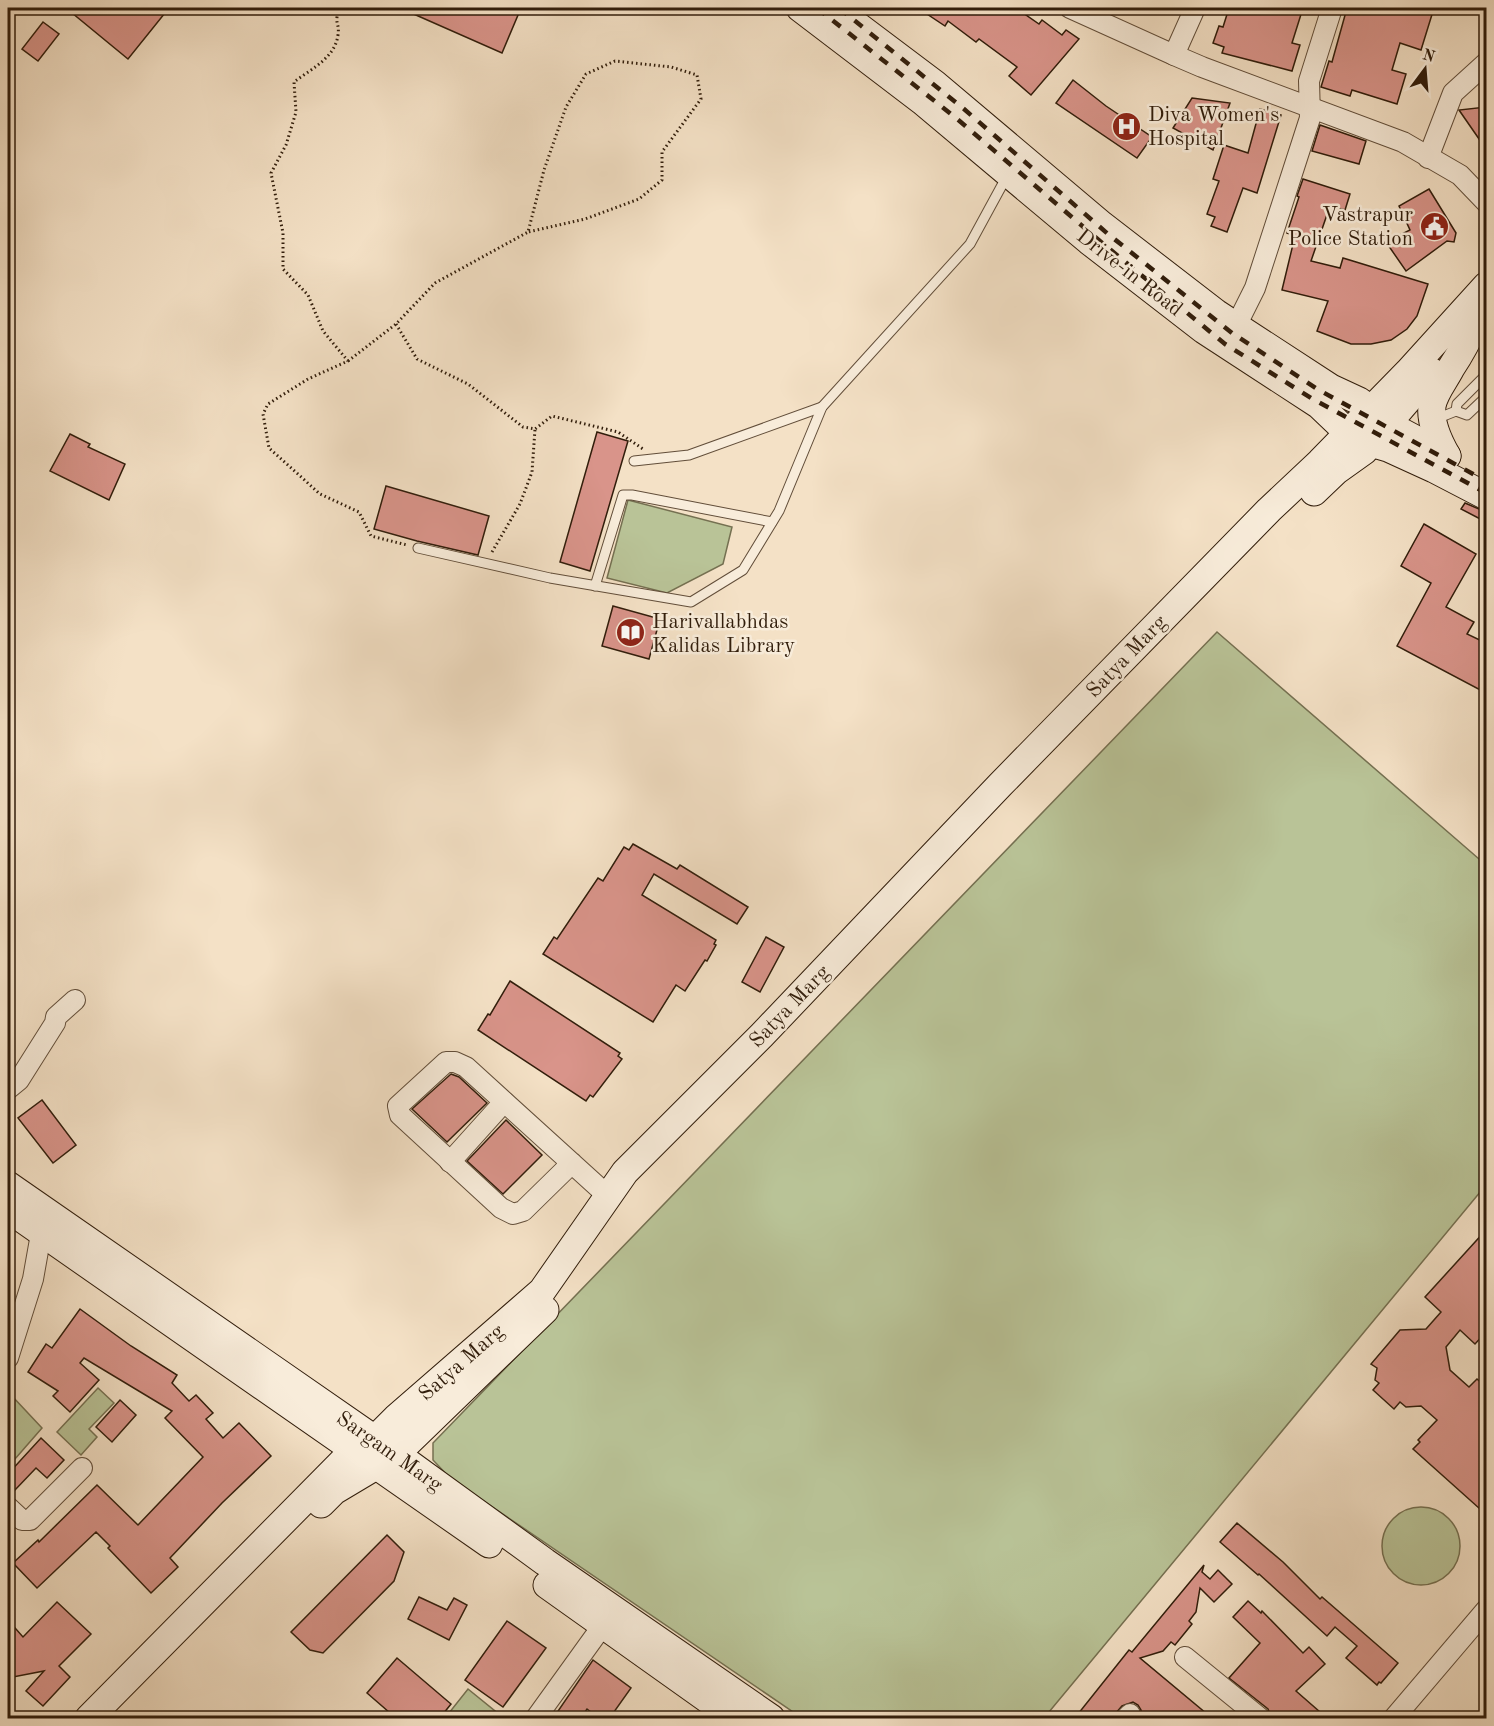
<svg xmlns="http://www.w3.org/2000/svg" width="1494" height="1726" viewBox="0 0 1494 1726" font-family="'Old Standard TT',serif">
	<rect width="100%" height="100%" fill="#f4e1c6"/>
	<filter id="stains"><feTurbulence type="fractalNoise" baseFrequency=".00333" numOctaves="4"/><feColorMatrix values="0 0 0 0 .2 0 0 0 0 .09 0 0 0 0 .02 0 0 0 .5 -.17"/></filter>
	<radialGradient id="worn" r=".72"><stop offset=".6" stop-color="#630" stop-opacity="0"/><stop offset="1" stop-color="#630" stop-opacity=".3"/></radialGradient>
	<g fill="#b9c397" stroke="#757051" stroke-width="1.5">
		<path d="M 628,500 L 732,527 L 723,564 L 667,593 L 607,578 Z"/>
		<path d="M 1217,632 L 1486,865 L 1486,1185 L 1044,1718 L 802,1718 L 450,1478 L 433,1460 L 433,1443 Z"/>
		<path d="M 98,1388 L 114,1403 L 89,1429 L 97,1437 L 81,1455 L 57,1432 Z"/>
		<path d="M 12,1396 L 42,1428 L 8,1467 L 8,1404 Z"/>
		<circle cx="1421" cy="1546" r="39"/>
		<path d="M 468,1689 L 495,1711 L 490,1718 L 445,1718 Z"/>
	</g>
	<g fill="#d9948a" stroke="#311d0b" stroke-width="1.5">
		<path d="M 66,8 L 169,8 L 128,59 Z"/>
		<path d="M 400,8 L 521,8 L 502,53 Z"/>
		<path d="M 918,8 L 1016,8 L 1039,24 L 1042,20 L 1062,35 L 1066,30 L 1079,39 L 1031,95 L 1009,76 L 1017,67 L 979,39 L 976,42 L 948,21 L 945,26 Z"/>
		<path d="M 1229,8 L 1303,8 L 1292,43 L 1300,45 L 1292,71 L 1222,53 L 1224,47 L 1213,43 L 1219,26 L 1223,27 Z"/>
		<path d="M 1347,8 L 1434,8 L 1421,50 L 1400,43 L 1392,70 L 1406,74 L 1397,104 L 1352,90 L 1350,96 L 1321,87 L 1329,61 L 1332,62 Z"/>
		<path d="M 43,22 L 59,34 L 38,61 L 22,49 Z"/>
		<path d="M 1073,80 L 1106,106 L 1152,137 L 1137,158 L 1056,103 Z"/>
		<path d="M 1192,98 L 1230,103 L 1213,150 L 1173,128 Z"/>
		<path d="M 1486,107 L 1486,149 L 1459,110 Z"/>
		<path d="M 1260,109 L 1281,115 L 1257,193 L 1243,188 L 1227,232 L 1211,226 L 1215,217 L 1207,214 L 1219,181 L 1213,179 L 1224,145 L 1248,153 Z"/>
		<path d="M 1320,125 L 1366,141 L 1359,164 L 1312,151 Z"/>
		<path d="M 1303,179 L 1350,194 L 1345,210 L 1330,206 L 1311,261 L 1340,268 L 1343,258 L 1428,284 L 1417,316 L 1407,329 L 1391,340 L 1371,344 L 1351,344 L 1317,331 L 1328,301 L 1282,290 L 1295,236 L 1287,233 L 1299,197 L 1297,196 Z"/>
		<path d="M 1429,189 L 1456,233 L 1454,242 L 1447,241 L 1406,271 L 1386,242 L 1410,230 L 1399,206 Z"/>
		<path d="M 597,432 L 628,441 L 590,571 L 560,562 Z"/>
		<path d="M 70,434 L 90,444 L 88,447 L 125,464 L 109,500 L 50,471 Z"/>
		<path d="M 386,486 L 489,516 L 478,555 L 417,541 L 374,529 Z"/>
		<path d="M 1465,503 L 1486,512 L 1486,522 L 1461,509 Z"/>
		<path d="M 1424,524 L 1476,554 L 1446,607 L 1474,622 L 1467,634 L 1486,643 L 1486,693 L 1397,646 L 1431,583 L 1401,566 Z"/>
		<path d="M 613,606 L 660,619 L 649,659 L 602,646 Z"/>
		<path d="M 633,844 L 677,869 L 680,865 L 748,907 L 737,924 L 654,874 L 642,895 L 716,940 L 714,944 L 716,945 L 707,961 L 705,960 L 685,991 L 676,985 L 653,1022 L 543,954 L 554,937 L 557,939 L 598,878 L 603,881 L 624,847 L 629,850 Z"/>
		<path d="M 766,937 L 784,947 L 760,992 L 742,982 Z"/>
		<path d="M 510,981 L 620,1053 L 618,1056 L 622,1059 L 593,1097 L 590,1095 L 586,1101 L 478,1030 L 488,1014 L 490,1015 Z"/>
		<path d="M 451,1074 L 459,1077 L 487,1103 L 447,1142 L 412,1109 Z"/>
		<path d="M 42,1100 L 76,1145 L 53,1163 L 18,1118 Z"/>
		<path d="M 506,1120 L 542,1155 L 503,1194 L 467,1161 Z"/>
		<path d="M 1486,1230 L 1486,1332 L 1475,1344 L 1460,1330 L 1446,1347 L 1450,1370 L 1469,1387 L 1477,1379 L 1486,1387 L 1486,1501 L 1480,1509 L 1413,1449 L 1420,1442 L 1418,1440 L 1437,1420 L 1421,1406 L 1406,1407 L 1400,1402 L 1394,1409 L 1373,1390 L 1379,1383 L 1375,1380 L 1377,1368 L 1371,1364 L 1400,1330 L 1426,1329 L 1441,1312 L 1425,1297 Z"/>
		<path d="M 80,1309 L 131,1346 L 177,1375 L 172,1383 L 189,1401 L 196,1395 L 213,1413 L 206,1419 L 223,1438 L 239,1423 L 271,1456 L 222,1503 L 170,1558 L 178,1567 L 151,1593 L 108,1548 L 110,1546 L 96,1532 L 37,1588 L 13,1563 L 38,1540 L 39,1542 L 97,1485 L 138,1525 L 203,1457 L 165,1418 L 172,1411 L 84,1358 L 80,1363 L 99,1380 L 70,1412 L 53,1396 L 58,1391 L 28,1372 L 46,1344 L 52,1348 Z"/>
		<path d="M 120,1400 L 136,1415 L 112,1442 L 96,1427 Z"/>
		<path d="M 41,1438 L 64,1460 L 47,1478 L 36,1468 L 15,1490 L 8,1484 L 8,1474 Z"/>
		<path d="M 1237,1523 L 1283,1562 L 1320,1599 L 1322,1597 L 1398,1663 L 1381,1683 L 1379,1682 L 1377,1685 L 1346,1658 L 1357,1646 L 1335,1627 L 1327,1636 L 1259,1574 L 1258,1575 L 1220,1542 Z"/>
		<path d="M 387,1535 L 404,1552 L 394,1581 L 323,1653 L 310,1650 L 291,1632 Z"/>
		<path d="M 1204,1565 L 1202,1572 L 1210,1579 L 1218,1570 L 1232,1584 L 1214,1602 L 1200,1588 L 1196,1612 L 1189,1621 L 1192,1624 L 1175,1645 L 1171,1642 L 1163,1651 L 1140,1658 L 1213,1719 L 1141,1719 L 1141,1710 L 1138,1705 L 1133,1702 L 1122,1706 L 1115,1714 L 1114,1719 L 1074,1719 L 1129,1650 L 1132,1652 Z"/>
		<path d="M 419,1597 L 447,1610 L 454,1598 L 467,1605 L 449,1640 L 408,1619 Z"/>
		<path d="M 1248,1601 L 1261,1613 L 1262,1611 L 1303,1653 L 1309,1647 L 1325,1664 L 1296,1691 L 1328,1719 L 1272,1719 L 1268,1709 L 1229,1678 L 1260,1643 L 1233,1617 Z"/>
		<path d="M 57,1602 L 91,1634 L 59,1666 L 70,1677 L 43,1706 L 26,1691 L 44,1671 L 13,1677 L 8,1671 L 8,1620 L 23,1637 Z"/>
		<path d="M 507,1621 L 546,1648 L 503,1707 L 465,1680 Z"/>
		<path d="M 397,1658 L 451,1704 L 439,1719 L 397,1719 L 367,1693 Z"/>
		<path d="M 593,1660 L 631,1688 L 609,1719 L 600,1719 L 587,1709 L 580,1719 L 563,1719 L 556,1714 Z"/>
	</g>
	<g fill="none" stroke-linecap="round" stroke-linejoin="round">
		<defs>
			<g id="lane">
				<path d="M 1456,411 L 1457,404 L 1486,375"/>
				<path d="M 1436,419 L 1456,411 L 1467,415 L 1486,397"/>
				<path d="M 634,461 L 689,455 L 822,407"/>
				<path d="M 418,548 L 550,578 L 691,602 L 743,570 L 779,511 L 822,407 L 970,244 L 1007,176"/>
				<path d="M 595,586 L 623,495 L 632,495 L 772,522"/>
			</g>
			<g id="street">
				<path d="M 1070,8 L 1174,55"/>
				<path d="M 1195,8 L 1174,55 L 1202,67 L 1403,142 L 1460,175 L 1486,202"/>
				<path d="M 1428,158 L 1453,93 L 1486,63"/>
				<path d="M 1236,326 L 1255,288 L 1310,118 L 1309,81 L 1332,8"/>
				<path d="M 8,1089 L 19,1080 L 55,1023 L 56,1017 L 75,1000"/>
				<path d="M 450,1162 L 504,1102"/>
				<path d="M 572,1163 L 523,1211 L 513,1214 L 501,1208 L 400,1115 L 398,1106 L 446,1062 L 455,1062 L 466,1067 L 608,1196"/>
				<path d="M 8,1358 L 33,1279 L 41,1234"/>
				<path d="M 8,1507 L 22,1520 L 30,1520 L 82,1468"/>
				<path d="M 1185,1657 L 1260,1718"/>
				<path d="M 536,1718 L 603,1625"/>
				<path d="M 1126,1718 L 1130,1714"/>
				<path d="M 1394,1718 L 1486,1610"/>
			</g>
			<g id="secondary">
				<path d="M 800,8 L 922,101 L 1089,241 L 1204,330 L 1319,405 L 1341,426 L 1349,431 L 1371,443 L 1388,448 L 1434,469 L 1486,496"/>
				<path d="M 834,8 L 935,84 L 1102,225 L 1216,313 L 1331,388 L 1359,401 L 1400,431 L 1447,456"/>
				<path d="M 1447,456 C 1439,442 1430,423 1432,406 C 1434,393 1445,380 1451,368 C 1461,353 1469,338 1476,322"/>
				<path d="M 1314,492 L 1336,471 L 1364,451 L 1432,372"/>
				<path d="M 8,1185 L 396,1454 L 545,1562 L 771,1718"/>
				<path d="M 8,1209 L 489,1544"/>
				<path d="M 321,1504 L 334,1491 L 396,1454 L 545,1310"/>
				<path d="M 547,1585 L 734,1718"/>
				<path d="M 89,1718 L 355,1449 L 375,1439 L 396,1418 L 542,1291 L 625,1172 L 762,1035 L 1000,785 L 1269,510 L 1320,462 L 1408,372 L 1486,286"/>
			</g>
		</defs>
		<use href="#lane" stroke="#624e3a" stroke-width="11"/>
		<use href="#street" stroke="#624e3a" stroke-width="22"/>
		<use href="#secondary" stroke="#311d0b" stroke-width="29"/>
		<g stroke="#311d0b" stroke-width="3" stroke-dasharray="1.5 3" stroke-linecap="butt">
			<path d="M 340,8 C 333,24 340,22 338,35 C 335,58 311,69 294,82 L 296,112 L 286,145 L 271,173 L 283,233 L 283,269 L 308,295 L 323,331 L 348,361 L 308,379 L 268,404 L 263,414 L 269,448 L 320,494 L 359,512 L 371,536 L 407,545"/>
			<path d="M 342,8 L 350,8"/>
			<path d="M 396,324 L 417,359 L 468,384 L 523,427 L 535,429 L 552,416 L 618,432 L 643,449"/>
			<path d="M 348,361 L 396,324 L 435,283 L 528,232 L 544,170 L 566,107 L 586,74 L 615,61 L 671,67 L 697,75 L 701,99 L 662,152 L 662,180 L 639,199 L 585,219 L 528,232"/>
			<path d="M 492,552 L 520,504 L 532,472 L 535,429"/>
		</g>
		<use href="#lane" stroke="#f8ecda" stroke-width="9"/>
		<use href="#street" stroke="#f8ecda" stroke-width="20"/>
		<use href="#secondary" stroke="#f8ecda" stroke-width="27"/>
		<g stroke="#311d0b" stroke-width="4.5" stroke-dasharray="10 10" stroke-linecap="butt">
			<path d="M 817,8 L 956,118 L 1101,242 L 1225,344 L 1311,398 L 1486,493"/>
			<path d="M 839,8 L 964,109 L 1108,234 L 1232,333 L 1317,389 L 1486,481"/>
		</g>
	</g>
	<defs>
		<symbol id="hospital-disc" viewBox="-11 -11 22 22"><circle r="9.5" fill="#8f2418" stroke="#f8ecda"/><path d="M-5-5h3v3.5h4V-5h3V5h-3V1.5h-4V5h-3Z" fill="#fff"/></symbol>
		<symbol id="civic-disc" viewBox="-11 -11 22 22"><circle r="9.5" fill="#8f2418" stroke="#f8ecda"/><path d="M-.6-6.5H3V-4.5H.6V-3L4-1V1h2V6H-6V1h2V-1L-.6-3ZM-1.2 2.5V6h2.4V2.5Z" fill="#fff"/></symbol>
		<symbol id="library-disc" viewBox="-11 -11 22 22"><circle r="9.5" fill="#8f2418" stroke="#f8ecda"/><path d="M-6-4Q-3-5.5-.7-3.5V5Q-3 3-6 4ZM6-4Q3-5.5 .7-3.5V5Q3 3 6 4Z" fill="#fff"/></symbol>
	</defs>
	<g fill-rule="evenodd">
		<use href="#hospital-disc" x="1110" y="110" width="33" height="33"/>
		<use href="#civic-disc" x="1418" y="210" width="33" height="33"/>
		<use href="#library-disc" x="614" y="616" width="33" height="33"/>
	</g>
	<g text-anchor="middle" stroke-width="5" stroke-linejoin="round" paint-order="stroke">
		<g font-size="21" fill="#311d0b" stroke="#f8ecda" text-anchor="start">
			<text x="1148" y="121">Diva Women's<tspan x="1148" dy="24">Hospital</tspan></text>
			<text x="1413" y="221" text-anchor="end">Vastrapur<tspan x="1413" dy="24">Police Station</tspan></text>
			<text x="652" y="628">Harivallabhdas<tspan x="652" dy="24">Kalidas Library</tspan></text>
		</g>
		<g font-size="21" fill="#311d0b" stroke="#f8ecda">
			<text transform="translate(1130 272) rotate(38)" y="7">Drive-in Road</text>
			<text transform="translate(1126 656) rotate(-46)" y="7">Satya Marg</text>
			<text transform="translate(789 1006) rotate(-46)" y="7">Satya Marg</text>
			<text transform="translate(461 1362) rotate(-41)" y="7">Satya Marg</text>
			<text transform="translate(390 1451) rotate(35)" y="7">Sargam Marg</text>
		</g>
	</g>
	<rect width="1494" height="1726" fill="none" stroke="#f4e1c6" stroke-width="30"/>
	<rect x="9" y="9" width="1476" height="1708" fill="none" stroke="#311d0b" stroke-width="3"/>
	<rect x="15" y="15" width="1464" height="1696" fill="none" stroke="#311d0b" stroke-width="1.5"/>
	<g transform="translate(1425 69) rotate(16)" stroke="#f8ecda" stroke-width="4.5" paint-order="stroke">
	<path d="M0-4.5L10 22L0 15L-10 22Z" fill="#311d0b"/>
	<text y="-9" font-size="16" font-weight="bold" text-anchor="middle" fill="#311d0b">N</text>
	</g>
	<rect width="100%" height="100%" filter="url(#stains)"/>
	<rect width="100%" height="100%" fill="url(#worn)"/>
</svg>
